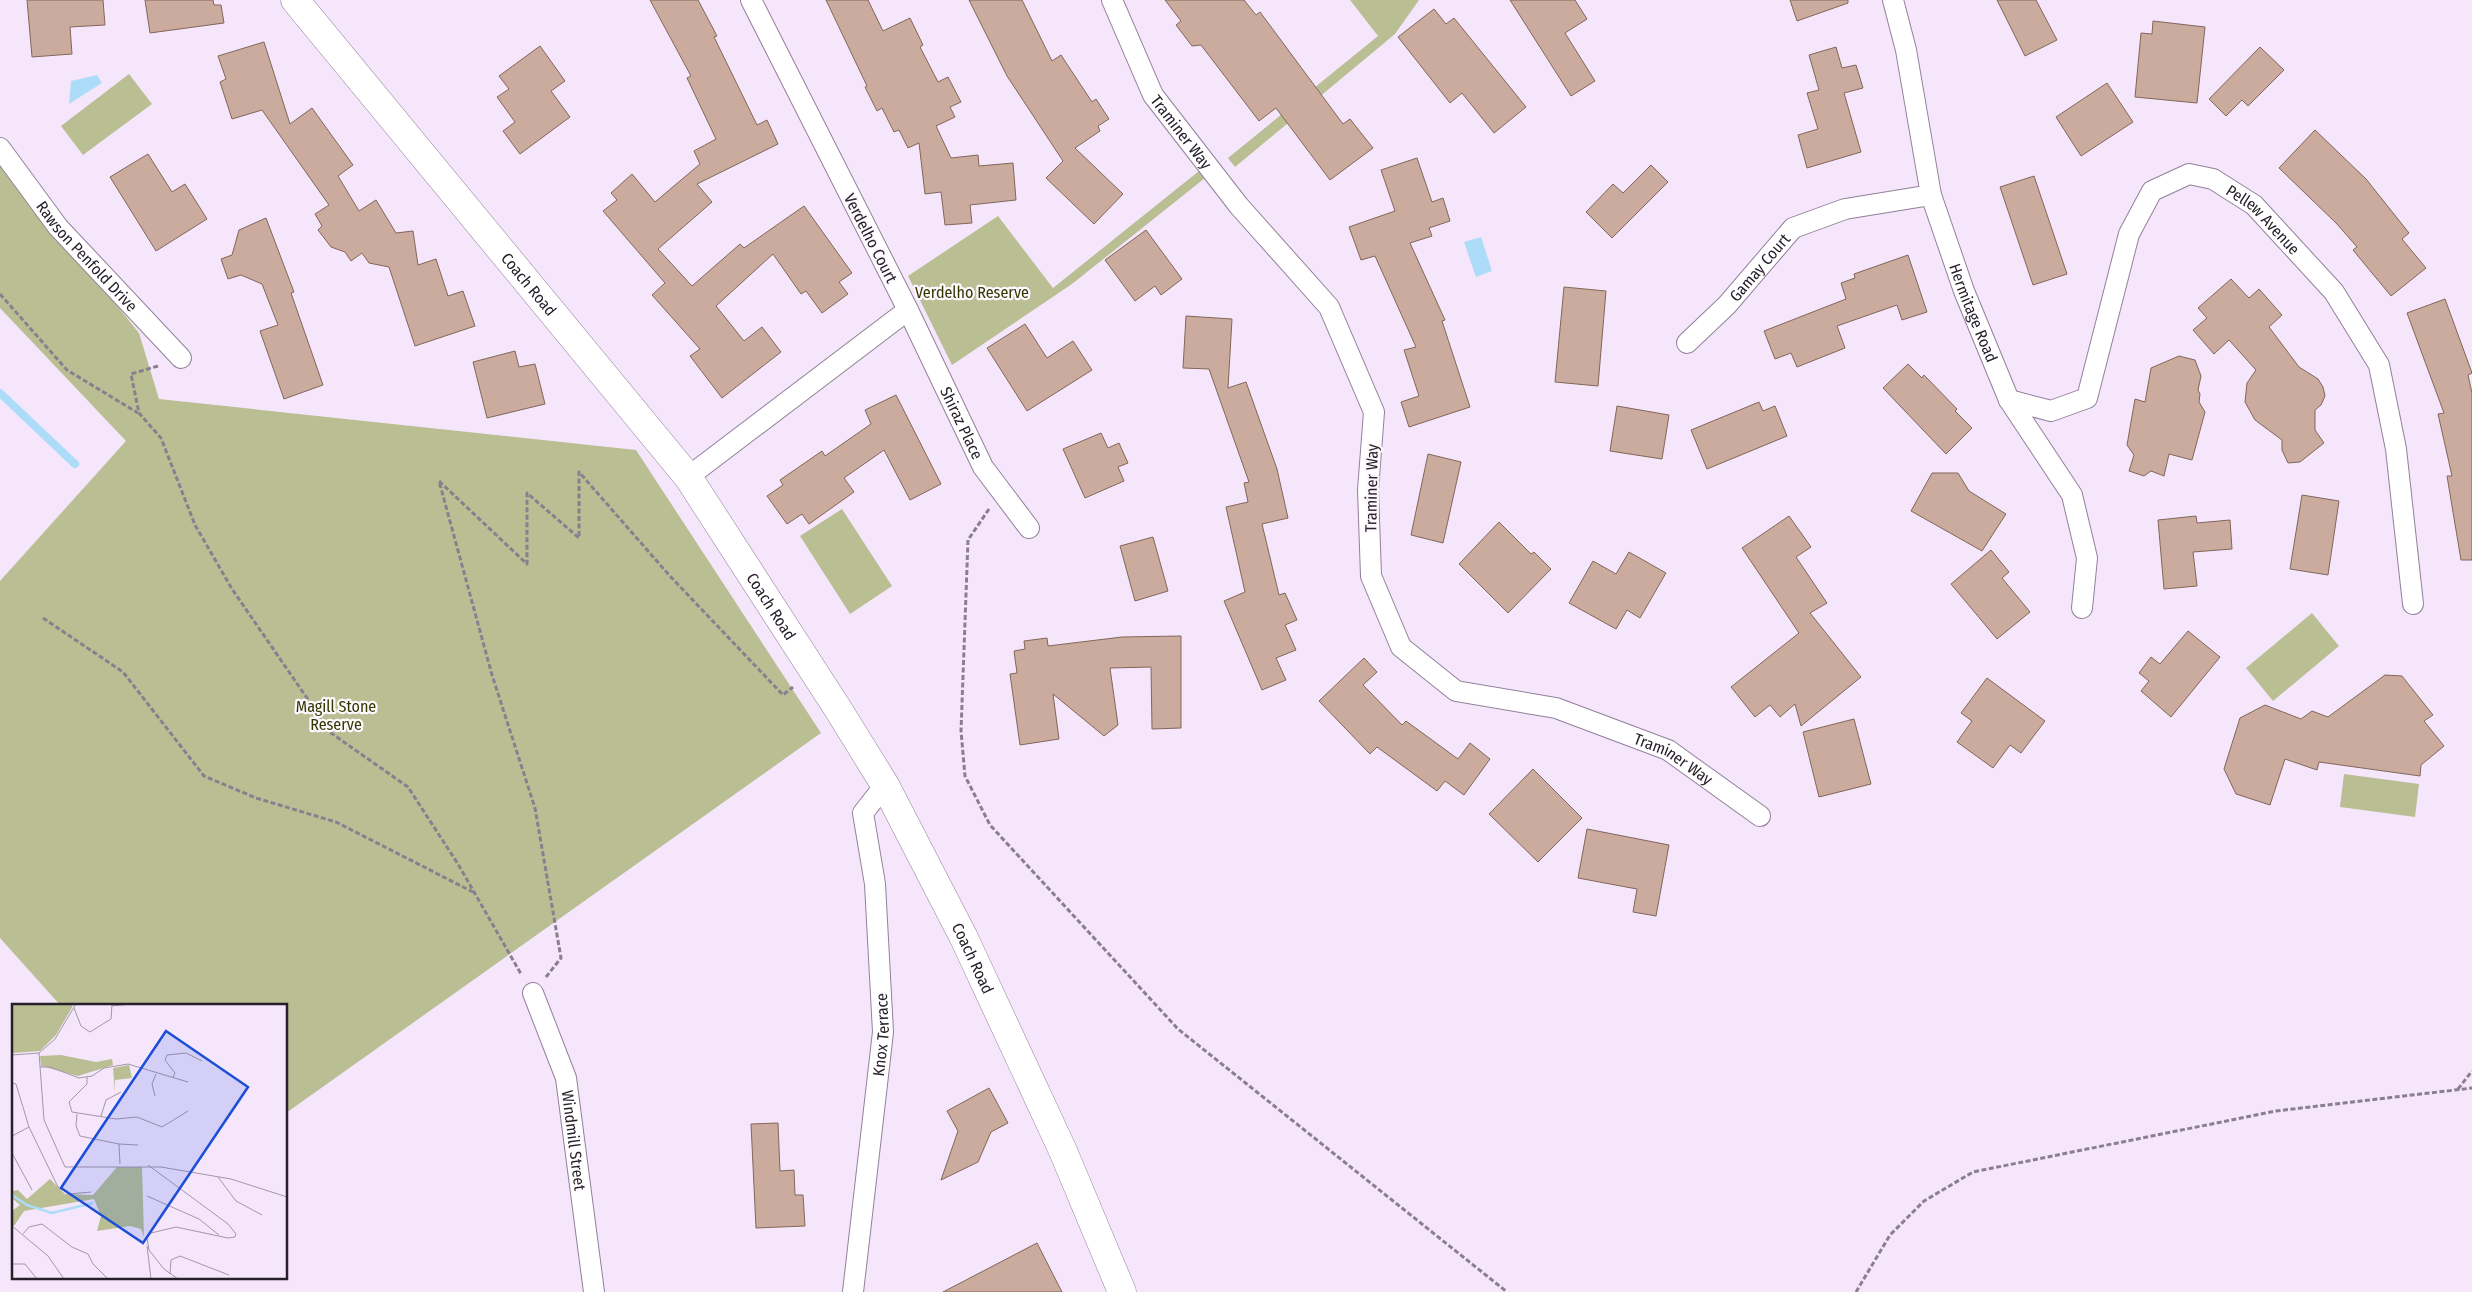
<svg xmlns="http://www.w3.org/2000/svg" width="2472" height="1292" viewBox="0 0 2472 1292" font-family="'Fira Sans Condensed',sans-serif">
	<rect width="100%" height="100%" fill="#f5e6fc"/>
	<g fill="#b9bf93">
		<path d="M 1350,0 L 1419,0 L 1395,34 L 1235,167 L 1228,158 L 1378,36 Z"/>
		<path d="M 129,74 L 152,104 L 83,155 L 61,126 Z"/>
		<path d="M 0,160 L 139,333 L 159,399 L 636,450 L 821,733 L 286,1113 L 286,1006 L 61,1006 L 0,938 L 0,581 L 126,441 L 0,308 Z"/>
		<path d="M 1199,171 L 1205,178 L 1072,284 L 952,365 L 908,276 L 998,216 L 1053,288 Z"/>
		<path d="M 842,509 L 892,586 L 850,614 L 800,536 Z"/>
		<path d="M 2312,613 L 2339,646 L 2273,701 L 2246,668 Z"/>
		<path d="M 2344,774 L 2419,784 L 2415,817 L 2340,807 Z"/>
	</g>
	<g fill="#addcf9">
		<path d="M 97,75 L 102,83 L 69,104 L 71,81 Z"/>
		<path d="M 1481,237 L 1492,271 L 1476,277 L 1464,242 Z"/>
	</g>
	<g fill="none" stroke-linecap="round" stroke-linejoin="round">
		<path stroke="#addcf9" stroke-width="8" d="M 0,393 L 75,464"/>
	</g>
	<g fill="#caab9e" stroke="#82665a">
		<path d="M 27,0 L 103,0 L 105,25 L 70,27 L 72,54 L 32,57 Z"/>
		<path d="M 145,0 L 213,0 L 214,5 L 221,5 L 224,23 L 150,33 Z"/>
		<path d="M 650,0 L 698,0 L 717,36 L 714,37 L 757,125 L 767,120 L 778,144 L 697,184 L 712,202 L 658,249 L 692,286 L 740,244 L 744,248 L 804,206 L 852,273 L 839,282 L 848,294 L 822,313 L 806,291 L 801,294 L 773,254 L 716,306 L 744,341 L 762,327 L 781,352 L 722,398 L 690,356 L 700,349 L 652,295 L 665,283 L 603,211 L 617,200 L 611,193 L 632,174 L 655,202 L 700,164 L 694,151 L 716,139 L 687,78 L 691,76 Z"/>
		<path d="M 826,0 L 868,0 L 883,31 L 910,18 L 923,45 L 920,47 L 938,82 L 948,77 L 961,102 L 950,107 L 955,117 L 936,126 L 951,158 L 978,155 L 979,166 L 1013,163 L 1016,200 L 970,205 L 972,223 L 945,225 L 941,192 L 925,194 L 919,143 L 908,148 L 899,130 L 894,132 L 882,108 L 877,111 L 865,87 L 867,86 Z"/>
		<path d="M 969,0 L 1022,0 L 1052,61 L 1061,55 L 1092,102 L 1096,99 L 1109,119 L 1098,126 L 1100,131 L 1075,148 L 1123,194 L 1094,224 L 1046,178 L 1063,161 L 1007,76 Z"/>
		<path d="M 1165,0 L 1244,0 L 1256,15 L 1260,12 L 1343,124 L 1350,119 L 1373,148 L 1330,180 L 1276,108 L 1259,121 L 1201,45 L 1192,46 L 1176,25 L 1181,21 Z"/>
		<path d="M 1510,0 L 1575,0 L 1587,19 L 1565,33 L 1595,81 L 1571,96 Z"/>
		<path d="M 1790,0 L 1848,0 L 1848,3 L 1797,21 Z"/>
		<path d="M 1997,0 L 2036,0 L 2057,40 L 2025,56 Z"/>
		<path d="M 1434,9 L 1446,24 L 1454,18 L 1526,107 L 1494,133 L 1462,93 L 1450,103 L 1398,37 Z"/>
		<path d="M 2153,21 L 2205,27 L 2197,103 L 2135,97 L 2141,33 L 2152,34 Z"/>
		<path d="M 264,42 L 290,124 L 312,108 L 353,165 L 338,176 L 359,211 L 376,200 L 396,233 L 413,231 L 418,265 L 436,259 L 448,296 L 463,291 L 475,326 L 415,346 L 389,267 L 369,263 L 362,253 L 351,261 L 345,252 L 331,247 L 318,230 L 322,226 L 315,214 L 329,205 L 262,110 L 232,119 L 220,82 L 226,79 L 218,56 Z"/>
		<path d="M 540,46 L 565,81 L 551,91 L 570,117 L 520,154 L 503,131 L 515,122 L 497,97 L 509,89 L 499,76 Z"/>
		<path d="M 1836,47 L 1842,68 L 1856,65 L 1863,88 L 1844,93 L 1861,152 L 1807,168 L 1798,135 L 1818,129 L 1807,93 L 1819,90 L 1809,55 Z"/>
		<path d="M 2260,47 L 2284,70 L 2248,106 L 2242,100 L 2226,116 L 2209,99 Z"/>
		<path d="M 2107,83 L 2133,122 L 2081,156 L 2056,117 Z"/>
		<path d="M 2315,130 L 2366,179 L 2409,233 L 2402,239 L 2426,268 L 2391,296 L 2353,250 L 2357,247 L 2337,224 L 2279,168 Z"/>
		<path d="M 148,154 L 172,192 L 185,184 L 207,219 L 156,251 L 110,177 Z"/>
		<path d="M 1417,158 L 1432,202 L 1443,198 L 1450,221 L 1429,228 L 1432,236 L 1410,243 L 1445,320 L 1442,321 L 1470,407 L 1409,427 L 1401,402 L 1419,396 L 1404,350 L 1416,347 L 1375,256 L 1361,260 L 1349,227 L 1395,211 L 1381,170 Z"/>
		<path d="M 1651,165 L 1668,182 L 1612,238 L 1586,212 L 1613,184 L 1623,193 Z"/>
		<path d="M 2034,176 L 2067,274 L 2033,285 L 2000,187 Z"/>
		<path d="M 266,218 L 294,292 L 291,293 L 323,385 L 284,399 L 260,331 L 278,325 L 262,284 L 241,275 L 228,279 L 221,259 L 232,255 L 239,230 Z"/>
		<path d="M 1146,230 L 1182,279 L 1161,295 L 1155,286 L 1135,301 L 1105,260 Z"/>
		<path d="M 1908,255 L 1927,312 L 1902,320 L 1897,305 L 1837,326 L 1845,348 L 1797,367 L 1791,353 L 1775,359 L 1764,331 L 1846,299 L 1841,283 L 1855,278 L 1854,274 Z"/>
		<path d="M 2231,279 L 2249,298 L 2259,289 L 2282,315 L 2269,327 L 2299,367 L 2318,379 L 2323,387 L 2325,396 L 2321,405 L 2315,410 L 2315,430 L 2324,443 L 2300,462 L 2288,463 L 2282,450 L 2282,440 L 2255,420 L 2245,402 L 2247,383 L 2256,370 L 2229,340 L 2214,354 L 2193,330 L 2207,318 L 2198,308 Z"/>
		<path d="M 1564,287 L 1606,291 L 1598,386 L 1555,382 Z"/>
		<path d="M 2445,299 L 2472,373 L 2468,375 L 2472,393 L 2472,560 L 2461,560 L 2447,476 L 2452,476 L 2438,414 L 2444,413 L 2407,313 Z"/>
		<path d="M 1186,316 L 1232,319 L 1228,388 L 1246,382 L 1277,469 L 1288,518 L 1262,524 L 1279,595 L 1285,593 L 1297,620 L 1285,625 L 1296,650 L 1276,658 L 1286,680 L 1262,690 L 1224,601 L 1245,592 L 1226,507 L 1248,502 L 1244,483 L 1249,482 L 1209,369 L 1183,368 Z"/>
		<path d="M 1025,324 L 1047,358 L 1073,341 L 1092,370 L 1027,411 L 987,348 Z"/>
		<path d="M 515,351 L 519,367 L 535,364 L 545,404 L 487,418 L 473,362 Z"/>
		<path d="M 2179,356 L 2195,360 L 2201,376 L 2198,390 L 2200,394 L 2199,402 L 2205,412 L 2192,460 L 2169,454 L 2164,476 L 2151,471 L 2144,476 L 2129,471 L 2134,455 L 2127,445 L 2135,399 L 2145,402 L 2151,368 Z"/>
		<path d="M 1908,364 L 1922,378 L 1924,375 L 1957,409 L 1955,411 L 1972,428 L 1946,454 L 1883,388 Z"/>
		<path d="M 896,395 L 941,484 L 910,500 L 884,450 L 844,478 L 854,492 L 809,524 L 802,514 L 787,524 L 767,496 L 783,485 L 780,480 L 822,451 L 825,456 L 871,424 L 865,410 Z"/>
		<path d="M 1759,402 L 1763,411 L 1775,406 L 1787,436 L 1707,469 L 1691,430 Z"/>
		<path d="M 1617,406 L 1669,415 L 1662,459 L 1610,451 Z"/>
		<path d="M 1101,433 L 1108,448 L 1119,443 L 1128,463 L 1118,467 L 1124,481 L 1085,498 L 1063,449 Z"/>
		<path d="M 1428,454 L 1461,462 L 1443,543 L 1411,535 Z"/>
		<path d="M 1932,473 L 1958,473 L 1969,491 L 2006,514 L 1982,551 L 1911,511 Z"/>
		<path d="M 2302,495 L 2339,501 L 2328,575 L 2290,569 Z"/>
		<path d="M 1789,516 L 1811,547 L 1796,557 L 1827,603 L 1810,613 L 1861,677 L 1801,726 L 1795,704 L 1780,717 L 1770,705 L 1755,717 L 1731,687 L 1799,633 L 1742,548 Z"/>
		<path d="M 2196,516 L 2197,523 L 2230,520 L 2232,549 L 2193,552 L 2197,586 L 2164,589 L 2158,520 Z"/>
		<path d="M 1499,522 L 1531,554 L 1534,552 L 1551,569 L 1508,613 L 1459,564 Z"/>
		<path d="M 1153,537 L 1168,591 L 1135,601 L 1120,546 Z"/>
		<path d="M 1991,550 L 2009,572 L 2002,578 L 2030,612 L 1997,639 L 1951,584 Z"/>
		<path d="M 1629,552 L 1666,573 L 1640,618 L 1627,610 L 1616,629 L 1569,603 L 1593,561 L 1616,574 Z"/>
		<path d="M 2188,631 L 2220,657 L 2171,717 L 2141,691 L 2149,681 L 2139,673 L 2151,657 L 2160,664 Z"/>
		<path d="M 1181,636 L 1181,728 L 1152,729 L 1151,667 L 1110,668 L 1118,725 L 1104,736 L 1053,694 L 1059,739 L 1020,745 L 1010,674 L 1017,673 L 1014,651 L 1025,649 L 1024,641 L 1047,638 L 1048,646 L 1122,637 Z"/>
		<path d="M 1364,658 L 1377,672 L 1363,685 L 1402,725 L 1406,721 L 1458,759 L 1470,743 L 1490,759 L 1464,795 L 1445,781 L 1437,791 L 1377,747 L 1370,754 L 1319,701 Z"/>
		<path d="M 2385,675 L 2402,676 L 2433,715 L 2424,721 L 2444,746 L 2421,765 L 2420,776 L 2319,762 L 2317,770 L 2285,759 L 2270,805 L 2236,794 L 2224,769 L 2240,718 L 2265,705 L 2301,719 L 2312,711 L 2328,717 Z"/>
		<path d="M 1987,678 L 2045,721 L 2021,753 L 2010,745 L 1993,768 L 1957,742 L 1972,721 L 1961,713 Z"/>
		<path d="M 1854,719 L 1871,784 L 1819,797 L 1803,732 Z"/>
		<path d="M 1533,769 L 1582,818 L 1538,862 L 1489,814 Z"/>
		<path d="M 1587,829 L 1669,845 L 1656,916 L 1633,912 L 1637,889 L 1578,878 Z"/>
		<path d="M 989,1088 L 1008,1123 L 991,1132 L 978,1162 L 941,1180 L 958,1131 L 947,1111 Z"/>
		<path d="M 778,1123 L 780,1171 L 794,1170 L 795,1195 L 803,1195 L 805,1226 L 756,1228 L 751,1124 Z"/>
		<path d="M 1037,1243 L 1062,1292 L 943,1292 Z"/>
	</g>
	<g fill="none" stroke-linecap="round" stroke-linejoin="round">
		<defs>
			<g id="street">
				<path id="s1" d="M 1112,0 L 1153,95 L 1239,206 L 1329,307 L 1374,412 L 1368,490 L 1371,576 L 1401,647 L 1456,691 L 1556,708 L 1668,750 L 1760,816"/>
				<path id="s2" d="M 1893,0 L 1906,50 L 1931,195 L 1964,291 L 2009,400 L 2072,495 L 2087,558 L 2082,608"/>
				<path id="s3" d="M 0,148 L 58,227 L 181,358"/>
				<path id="s4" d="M 908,310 L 983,467 L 1029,528"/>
				<path id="s5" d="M 1687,343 L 1727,305 L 1793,228 L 1845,209 L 1931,195"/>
				<path id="s6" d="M 2009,400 L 2051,411 L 2087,398 L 2129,234 L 2152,191 L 2189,174 L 2213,179 L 2254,205 L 2334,292 L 2379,365 L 2396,449 L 2413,604"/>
				<path d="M 688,477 L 908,310 L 751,0"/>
				<path id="s7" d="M 533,993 L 566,1078 L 594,1292"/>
				<path id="s8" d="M 853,1292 L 883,1032 L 875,884 L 863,813 L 885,785"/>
			</g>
			<g id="secondary">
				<path id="s9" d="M 295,0 L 688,477 L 838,709 L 885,785 L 964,938 L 1063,1151 L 1122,1292"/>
			</g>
		</defs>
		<use href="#street" stroke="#928199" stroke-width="22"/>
		<use href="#secondary" stroke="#928199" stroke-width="29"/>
		<g stroke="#8a7f8f" stroke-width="3" stroke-dasharray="5 2.5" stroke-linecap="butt">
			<path d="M 0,294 L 67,370 L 138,413"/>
			<path d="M 158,366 L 131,374 L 139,413 L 161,438 L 195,525 L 232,589 L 331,733 L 408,787 L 458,864 L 521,974"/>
			<path d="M 989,509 L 968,540 L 961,731 L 965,776 L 990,825 L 1178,1029 L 1507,1292"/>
			<path d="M 43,618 L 123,672 L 204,776 L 256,798 L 336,822 L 473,892"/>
			<path d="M 546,977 L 561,958 L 535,808 L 492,675 L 439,481 L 527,564 L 527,493 L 579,538 L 579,472 L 669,575 L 783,695 L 793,687"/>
			<path d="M 2458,1089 L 2472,1071"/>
			<path d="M 1856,1292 L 1890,1235 L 1924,1201 L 1973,1172 L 2276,1111 L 2472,1088"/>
		</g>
		<use href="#street" stroke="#fff" stroke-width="20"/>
		<use href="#secondary" stroke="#fff" stroke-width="28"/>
	</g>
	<g text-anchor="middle" stroke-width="4.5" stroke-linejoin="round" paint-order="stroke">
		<g font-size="16" fill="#27202a" stroke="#fcf8fd">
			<text dy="6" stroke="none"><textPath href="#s1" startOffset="150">Traminer Way</textPath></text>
			<text dy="6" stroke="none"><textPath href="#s6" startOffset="430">Pellew Avenue</textPath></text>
			<text transform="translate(871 238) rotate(63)" y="6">Verdelho Court</text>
			<text dy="6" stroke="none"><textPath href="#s3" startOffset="139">Rawson Penfold Drive</textPath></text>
			<text dy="6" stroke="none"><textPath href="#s5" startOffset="105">Gamay Court</textPath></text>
			<text dy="6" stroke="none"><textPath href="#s9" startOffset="368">Coach Road</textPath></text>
			<text dy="6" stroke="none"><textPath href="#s2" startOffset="324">Hermitage Road</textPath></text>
			<text dy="6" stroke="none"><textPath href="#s4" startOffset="125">Shiraz Place</textPath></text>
			<text transform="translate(1371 488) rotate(-89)" y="6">Traminer Way</text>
			<text dy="6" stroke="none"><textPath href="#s9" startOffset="772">Coach Road</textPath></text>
			<text dy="6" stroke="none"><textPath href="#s1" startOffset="1035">Traminer Way</textPath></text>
			<text dy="6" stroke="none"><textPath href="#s9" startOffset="1178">Coach Road</textPath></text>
			<text dy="6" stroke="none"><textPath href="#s8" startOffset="259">Knox Terrace</textPath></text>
			<text dy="6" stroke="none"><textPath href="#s7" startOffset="154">Windmill Street</textPath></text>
		</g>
		<g font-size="16" fill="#333700" stroke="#fcf8fd">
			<text x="972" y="298">Verdelho Reserve</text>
			<text x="336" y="712">Magill Stone<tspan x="336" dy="18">Reserve</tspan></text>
		</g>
	</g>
	<g transform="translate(12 1004)">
		<rect width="275" height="275" fill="#f5e6fc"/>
		<path d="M 0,0 L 59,0 L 61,2 L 44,31 L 28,47 L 0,49 ZM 49,51 L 84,58 L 100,55 L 101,61 L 66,72 L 29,62 L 28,52 ZM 117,61 L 120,74 L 103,76 L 103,89 L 101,64 ZM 105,163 L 130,163 L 132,233 L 129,225 L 118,222 L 85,227 L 89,212 L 82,195 L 12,207 L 2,222 L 0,220 L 0,207 L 8,201 L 0,194 L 0,187 L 6,186 L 15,195 L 38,175 L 53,190 L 81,191 Z" fill="#b9bf93"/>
		<path fill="none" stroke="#addcf9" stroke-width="2.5" d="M 0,191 L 15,201 L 40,209 L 81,199"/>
		<path fill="none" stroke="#a397a8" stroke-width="1" d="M 64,0 L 43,35 L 27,49 L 32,116 L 53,163 L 149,163 L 219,175 L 275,193M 100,2 L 118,0M 62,4 L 69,22 L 78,28 L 99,15 L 100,0M 0,51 L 27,49M 28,63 L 38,63 L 67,74 L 80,72 L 92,64 L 116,60 L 176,78M 75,73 L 75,80 L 57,98 L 60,108 L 104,115 L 125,113 L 150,123 L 176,107M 161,73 L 163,69 L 153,56 L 155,51 L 174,49 L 190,57M 0,79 L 4,80 L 17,123 L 46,183 L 57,190 L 79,188M 143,92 L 140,80 L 144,70M 65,110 L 64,122 L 68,132 L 107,140 L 108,160M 89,112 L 94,96 L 109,88M 0,132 L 17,123M 107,140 L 126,141M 0,149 L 20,186M 136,161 L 216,220 L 224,230 L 223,233 L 216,234 L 164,223 L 139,229 L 135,234 L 137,246 L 152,265 L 166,275M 206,173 L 224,197 L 250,211M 135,192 L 187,215 L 207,231M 0,222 L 36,252 L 52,275M 11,230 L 17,223 L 30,220 L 60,243 L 76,250 L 81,260 L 96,275M 135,242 L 139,275M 0,260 L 13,260 L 25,275M 158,270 L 159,256 L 168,252 L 217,271"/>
		<path fill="#1d4ed8" fill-opacity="0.15" stroke="#1d4ed8" stroke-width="2.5" d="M 154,27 L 236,83 L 131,239 L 49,184 Z"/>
		<rect width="275" height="275" fill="none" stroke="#27202a" stroke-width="2.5"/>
	</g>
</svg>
